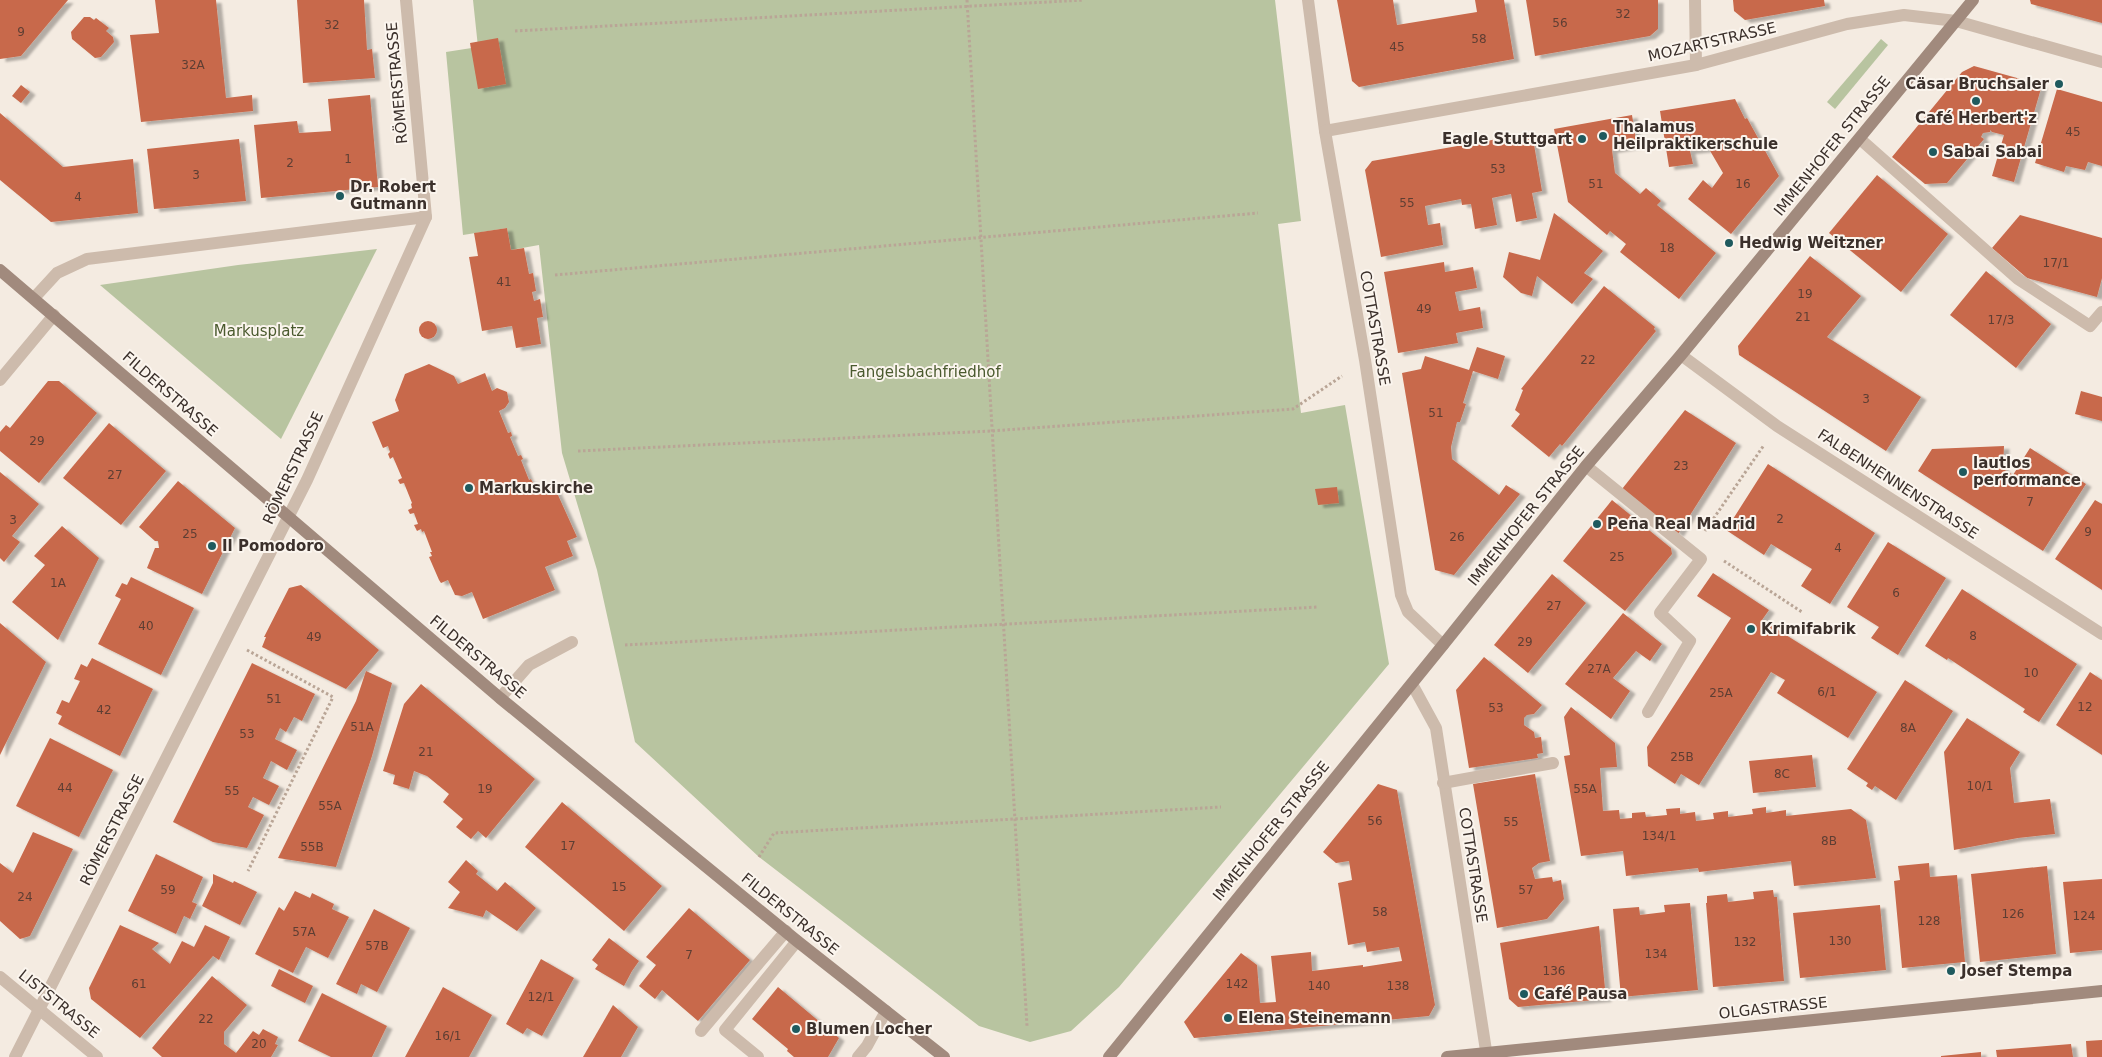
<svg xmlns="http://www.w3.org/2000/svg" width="2102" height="1057" viewBox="0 0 2102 1057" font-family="'DejaVu Sans',sans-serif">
	<defs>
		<filter id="shadow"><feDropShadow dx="5.5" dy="3" stdDeviation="1" flood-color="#0004"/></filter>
	</defs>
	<rect width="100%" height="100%" fill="#f4ebe1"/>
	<g fill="#b8c4a0">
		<path d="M 473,0 L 1275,0 L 1301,221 L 1278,224 L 1301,413 L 1345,405 L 1389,664 L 1119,987 L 1071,1031 L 1030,1042 L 979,1026 L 759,857 L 635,742 L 597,570 L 562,453 L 539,245 L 511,250 L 507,228 L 463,235 L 446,52 L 478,47 Z"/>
		<path d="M 1881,39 L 1888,45 L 1835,109 L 1827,102 Z"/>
		<path d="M 377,249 L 281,439 L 100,285 L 238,265 Z"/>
	</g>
	<g fill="#c8694b" filter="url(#shadow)">
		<path d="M 0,0 L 68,0 L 21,56 L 0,59 Z"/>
		<path d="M 155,0 L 216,0 L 226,98 L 252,95 L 253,111 L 141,122 L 130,35 L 159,33 Z"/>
		<path d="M 297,0 L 364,0 L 367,50 L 372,49 L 375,78 L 303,83 Z"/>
		<path d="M 1337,0 L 1393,0 L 1397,25 L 1477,12 L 1475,0 L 1504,0 L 1514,59 L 1359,87 L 1352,81 Z"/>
		<path d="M 1526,0 L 1658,0 L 1658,29 L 1650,36 L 1535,56 Z"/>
		<path d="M 1733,0 L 1824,0 L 1825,6 L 1745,20 L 1734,11 Z"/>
		<path d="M 2030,0 L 2102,0 L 2102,23 L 2031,4 Z"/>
		<path d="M 84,17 L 90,17 L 94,20 L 96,18 L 109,28 L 106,31 L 113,37 L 114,42 L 101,57 L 95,58 L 72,39 L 71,32 Z"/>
		<path d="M 498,38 L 506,84 L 478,89 L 470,43 Z"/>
		<path d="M 1974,66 L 2042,85 L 2014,182 L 1992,176 L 2004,135 L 1992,132 L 1990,130 L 1990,132 L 1983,133 L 1981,137 L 1984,139 L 1947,183 L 1925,184 L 1892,157 L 1962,72 Z"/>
		<path d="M 21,85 L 30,92 L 21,103 L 12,96 Z"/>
		<path d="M 2057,89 L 2102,102 L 2102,166 L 2088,162 L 2085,170 L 2066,166 L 2064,172 L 2035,163 Z"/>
		<path d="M 370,95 L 378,187 L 261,198 L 254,125 L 297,121 L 299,133 L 331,131 L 328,99 Z"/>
		<path d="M 1735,99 L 1745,119 L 1747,118 L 1779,176 L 1731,234 L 1688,199 L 1703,180 L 1712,188 L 1723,173 L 1709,149 L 1690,151 L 1693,164 L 1669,167 L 1660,111 Z"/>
		<path d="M 0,113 L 63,167 L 133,159 L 138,213 L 51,222 L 0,180 Z"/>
		<path d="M 1632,115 L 1637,146 L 1612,150 L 1615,173 L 1640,194 L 1646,188 L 1661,201 L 1657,205 L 1716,253 L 1679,299 L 1620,252 L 1626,244 L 1610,231 L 1607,235 L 1568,202 L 1554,129 Z"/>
		<path d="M 1532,133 L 1542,191 L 1532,193 L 1537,218 L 1516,222 L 1511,194 L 1492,198 L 1497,225 L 1475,229 L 1471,204 L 1462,205 L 1461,199 L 1425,206 L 1428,225 L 1440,223 L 1443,245 L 1381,257 L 1365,170 L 1372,161 Z"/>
		<path d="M 239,139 L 246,201 L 154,209 L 147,149 Z"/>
		<path d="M 1877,175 L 1948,234 L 1901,292 L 1829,233 Z"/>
		<path d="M 1554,213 L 1603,251 L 1584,273 L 1593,279 L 1572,304 L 1537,276 L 1532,296 L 1521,293 L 1503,277 L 1509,252 L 1540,260 Z"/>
		<path d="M 2020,215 L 2102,238 L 2102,278 L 2097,297 L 2027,278 L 1992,248 Z"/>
		<path d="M 507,228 L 511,250 L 524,248 L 529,274 L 533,273 L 536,291 L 532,292 L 534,301 L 540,299 L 543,317 L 537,318 L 541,344 L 516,348 L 512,326 L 482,331 L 469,257 L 478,256 L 474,233 Z"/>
		<path d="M 1810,256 L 1861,296 L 1827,337 L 1921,397 L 1886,451 L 1739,355 L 1738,346 Z"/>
		<path d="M 1444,262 L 1445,272 L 1473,267 L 1477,288 L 1455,292 L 1459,311 L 1480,307 L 1483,328 L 1456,333 L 1458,343 L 1398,353 L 1384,272 Z"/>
		<path d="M 1986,271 L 2051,324 L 2016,368 L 1950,315 Z"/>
		<path d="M 1604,286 L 1655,327 L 1654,329 L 1656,331 L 1562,446 L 1560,444 L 1549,457 L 1511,426 L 1520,414 L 1515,410 L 1523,390 L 1521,389 Z"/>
		<circle cx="428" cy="330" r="9"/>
		<path d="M 1477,347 L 1505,356 L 1498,379 L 1473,371 L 1463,403 L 1466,404 L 1460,422 L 1457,422 L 1451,447 L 1452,459 L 1499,495 L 1506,485 L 1520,494 L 1454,575 L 1435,570 L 1402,373 L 1421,369 L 1425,356 L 1469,370 Z"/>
		<path d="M 429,364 L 454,376 L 458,384 L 485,373 L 492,391 L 497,388 L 507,392 L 509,402 L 505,408 L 499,411 L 508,433 L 511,432 L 512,436 L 510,437 L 518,456 L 521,455 L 523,459 L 521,460 L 529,480 L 531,479 L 533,483 L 531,484 L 534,492 L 553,484 L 577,537 L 567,541 L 573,556 L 545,567 L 555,590 L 483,619 L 472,592 L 462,596 L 455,595 L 448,580 L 441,583 L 439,580 L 429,557 L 432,556 L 430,552 L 432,552 L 424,531 L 422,532 L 421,529 L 417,531 L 414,525 L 418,524 L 414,513 L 410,514 L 408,510 L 412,508 L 411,504 L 412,503 L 404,483 L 400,484 L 398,480 L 402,478 L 393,457 L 390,459 L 388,454 L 390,452 L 388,446 L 383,448 L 372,422 L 399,411 L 395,400 L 405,374 Z"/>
		<path d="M 48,381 L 59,381 L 97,413 L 39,483 L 0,451 L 0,432 L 6,425 L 10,428 Z"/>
		<path d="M 2081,391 L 2102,397 L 2102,421 L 2075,414 Z"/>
		<path d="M 1685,410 L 1736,443 L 1678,534 L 1622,489 Z"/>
		<path d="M 109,423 L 166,471 L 121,525 L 63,478 Z"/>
		<path d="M 2004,446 L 2003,469 L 2013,475 L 2030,448 L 2086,484 L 2043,551 L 1918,471 L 1932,449 Z"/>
		<path d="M 1768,464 L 1875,533 L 1830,604 L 1801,586 L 1812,569 L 1771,544 L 1764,555 L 1726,530 Z"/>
		<path d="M 0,472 L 39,504 L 12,536 L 20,542 L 4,562 L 0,558 Z"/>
		<path d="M 178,481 L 235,528 L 202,594 L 147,568 L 155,548 L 159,548 L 158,541 L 155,541 L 139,527 Z"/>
		<path d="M 1337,487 L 1339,503 L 1318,505 L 1315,489 Z"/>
		<path d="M 1612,500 L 1671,548 L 1672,554 L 1625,611 L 1563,561 Z"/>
		<path d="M 2095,500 L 2102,504 L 2102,590 L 2055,559 Z"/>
		<path d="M 62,526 L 99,558 L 58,640 L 12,602 L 45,565 L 34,556 Z"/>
		<path d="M 1888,542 L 1946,578 L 1898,655 L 1871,638 L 1879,627 L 1847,607 Z"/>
		<path d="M 1713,573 L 1769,610 L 1762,620 L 1877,692 L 1848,738 L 1777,693 L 1785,680 L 1771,672 L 1699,785 L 1681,774 L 1675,784 L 1648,766 L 1647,747 L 1731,618 L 1697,596 Z"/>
		<path d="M 1552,574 L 1586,603 L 1528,673 L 1494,645 Z"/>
		<path d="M 131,577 L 194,608 L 161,675 L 98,644 L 121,599 L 115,596 L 122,583 L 127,585 Z"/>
		<path d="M 301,585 L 379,650 L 346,689 L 262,647 L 266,637 L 264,637 L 289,588 Z"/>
		<path d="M 1962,589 L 2077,664 L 2039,722 L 2023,712 L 2025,709 L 1948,658 L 1947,660 L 1925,646 Z"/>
		<path d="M 1623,613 L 1662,644 L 1650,661 L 1636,651 L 1613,678 L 1630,691 L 1611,719 L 1565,684 Z"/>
		<path d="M 0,623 L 46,662 L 0,755 Z"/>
		<path d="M 1484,657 L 1542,705 L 1534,714 L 1527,715 L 1524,718 L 1524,725 L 1534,732 L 1535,738 L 1541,737 L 1543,753 L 1537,754 L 1538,758 L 1469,768 L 1456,690 Z"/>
		<path d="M 92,658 L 153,689 L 120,756 L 58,724 L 62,716 L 56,713 L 62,700 L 69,703 L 80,681 L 74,679 L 81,664 L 87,667 Z"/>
		<path d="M 252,663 L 315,694 L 302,721 L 294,717 L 286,732 L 280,728 L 275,739 L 297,750 L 287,770 L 271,761 L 263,778 L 279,786 L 269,805 L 253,797 L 248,807 L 264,815 L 247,848 L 213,842 L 173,822 Z"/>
		<path d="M 366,671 L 392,683 L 372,756 L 336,867 L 278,858 L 356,701 Z"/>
		<path d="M 2090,672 L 2102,680 L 2102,755 L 2056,725 Z"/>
		<path d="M 1905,680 L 1953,711 L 1896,800 L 1875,786 L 1872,790 L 1866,786 L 1868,783 L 1847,769 Z"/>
		<path d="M 421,684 L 535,779 L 486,838 L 478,831 L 471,839 L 456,827 L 463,819 L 443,802 L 449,794 L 427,776 L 414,771 L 409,789 L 393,784 L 395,775 L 383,771 L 404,704 Z"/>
		<path d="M 1571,707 L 1615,743 L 1617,767 L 1600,768 L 1603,811 L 1619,810 L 1620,819 L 1632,818 L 1632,813 L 1645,812 L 1646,817 L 1667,815 L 1666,809 L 1680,808 L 1680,814 L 1695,812 L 1696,821 L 1714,819 L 1713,813 L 1728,811 L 1728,817 L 1753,814 L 1752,809 L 1766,807 L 1766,813 L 1786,810 L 1786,816 L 1851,809 L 1866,820 L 1876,878 L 1794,886 L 1791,861 L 1699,872 L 1698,868 L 1626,876 L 1623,851 L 1581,856 L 1564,756 L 1570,755 L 1564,717 Z"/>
		<path d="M 1967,718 L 2020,752 L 2010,768 L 2014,803 L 2050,799 L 2055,834 L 2018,838 L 1954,850 L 1944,752 Z"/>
		<path d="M 50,738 L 113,770 L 79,837 L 16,806 Z"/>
		<path d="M 1812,755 L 1816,787 L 1753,793 L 1749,761 Z"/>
		<path d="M 1535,774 L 1550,861 L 1539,863 L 1532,868 L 1535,879 L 1552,877 L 1553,882 L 1561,880 L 1564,899 L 1547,919 L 1497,928 L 1473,784 Z"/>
		<path d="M 1378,784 L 1397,790 L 1435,1005 L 1429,1016 L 1194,1038 L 1184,1022 L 1241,953 L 1257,965 L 1260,1003 L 1276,1002 L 1271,956 L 1311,952 L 1312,971 L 1363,965 L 1363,967 L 1402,961 L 1399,947 L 1367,952 L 1365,942 L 1348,945 L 1338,883 L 1352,880 L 1349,861 L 1336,863 L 1323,852 Z"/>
		<path d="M 562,802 L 662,886 L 624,931 L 525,847 Z"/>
		<path d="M 33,832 L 73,849 L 30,936 L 20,939 L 0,921 L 0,863 L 13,873 Z"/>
		<path d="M 156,854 L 203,877 L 192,902 L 197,904 L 190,919 L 184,916 L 176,934 L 128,911 Z"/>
		<path d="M 466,860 L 478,871 L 476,874 L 497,891 L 505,882 L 536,908 L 517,931 L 486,910 L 483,917 L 448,908 L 460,892 L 448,882 Z"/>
		<path d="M 1929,863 L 1930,877 L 1957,875 L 1965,962 L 1902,968 L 1894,881 L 1900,880 L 1898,866 Z"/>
		<path d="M 2047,866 L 2056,954 L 1980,962 L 1971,874 Z"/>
		<path d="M 213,874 L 233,883 L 234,881 L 257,892 L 240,925 L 202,906 L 213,883 Z"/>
		<path d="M 2102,879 L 2102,950 L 2070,953 L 2063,882 Z"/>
		<path d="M 1773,890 L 1774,897 L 1777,897 L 1784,981 L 1713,987 L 1706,903 L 1707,903 L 1707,896 L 1727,894 L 1728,902 L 1754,899 L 1753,892 Z"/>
		<path d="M 295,891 L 310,898 L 312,893 L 334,904 L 332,909 L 349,917 L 328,958 L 306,947 L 293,973 L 255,954 L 279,907 L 284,911 Z"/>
		<path d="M 1690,903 L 1698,990 L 1621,997 L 1613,909 L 1639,907 L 1640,915 L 1665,912 L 1664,905 Z"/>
		<path d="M 1880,905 L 1886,970 L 1800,978 L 1793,913 Z"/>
		<path d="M 689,908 L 750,960 L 698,1021 L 662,990 L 655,999 L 639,986 L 656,965 L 646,957 Z"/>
		<path d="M 374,909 L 410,928 L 377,992 L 361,984 L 357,994 L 336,984 Z"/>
		<path d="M 120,925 L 159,943 L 152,949 L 170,964 L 182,941 L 194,947 L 205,925 L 230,937 L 219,960 L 213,956 L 140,1038 L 91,999 L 89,988 Z"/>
		<path d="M 1599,926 L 1606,999 L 1518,1007 L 1509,999 L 1500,943 Z"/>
		<path d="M 609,938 L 639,961 L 632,971 L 624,986 L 595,969 L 598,965 L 592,960 Z"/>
		<path d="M 541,959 L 574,978 L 542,1036 L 527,1028 L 523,1034 L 506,1024 Z"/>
		<path d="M 279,969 L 313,986 L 305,1003 L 271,986 Z"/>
		<path d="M 212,976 L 247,1005 L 224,1032 L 224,1044 L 236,1053 L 253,1031 L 259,1035 L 263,1029 L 278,1037 L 275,1044 L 278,1045 L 271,1057 L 162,1057 L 152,1048 Z"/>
		<path d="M 443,987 L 492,1015 L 469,1057 L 405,1057 Z"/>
		<path d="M 778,987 L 839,1038 L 828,1057 L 794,1057 L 787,1051 L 788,1049 L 752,1019 Z"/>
		<path d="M 322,993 L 387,1026 L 372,1057 L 331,1057 L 298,1041 Z"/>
		<path d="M 613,1005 L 638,1027 L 621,1057 L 583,1057 Z"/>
		<path d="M 2102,1040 L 2102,1057 L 2087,1057 L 2086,1041 Z"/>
		<path d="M 2071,1044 L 2073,1057 L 1997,1057 L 1996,1050 Z"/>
		<path d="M 1981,1052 L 1981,1057 L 1941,1057 L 1941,1056 Z"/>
	</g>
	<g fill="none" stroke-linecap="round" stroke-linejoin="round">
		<g stroke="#b9a596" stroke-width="3" stroke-dasharray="2.5 2.5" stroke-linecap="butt">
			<path d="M 967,0 L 1027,1026"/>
			<path d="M 515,31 L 1084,0"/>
			<path d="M 555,275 L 1258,213"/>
			<path d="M 578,451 L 991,431 L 1293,409 L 1342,376"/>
			<path d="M 1705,531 L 1764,445"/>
			<path d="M 1724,561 L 1802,612"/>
			<path d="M 625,645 L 1318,607"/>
			<path d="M 247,650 L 333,697 L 248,871"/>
			<path d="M 759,857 L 774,833 L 1221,807"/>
		</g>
		<g stroke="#cdbbac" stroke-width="12">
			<path d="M 1860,139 L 2018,279 L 2090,326 L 2102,312"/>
			<path d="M 1586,466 L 1701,559 L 1660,613 L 1690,641 L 1648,712"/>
			<path d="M 500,698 L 529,665 L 572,642"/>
			<path d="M 701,1031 L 786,931"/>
			<path d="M 758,1057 L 725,1030 L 797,941"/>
			<path d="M 858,1057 L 867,1046 L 886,1011"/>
		</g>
		<g stroke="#cdbbac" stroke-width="12">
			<path d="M 1308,0 L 1325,131 L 1365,360 L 1401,595 L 1408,612 L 1443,645"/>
			<path d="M 1695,0 L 1696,65"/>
			<path d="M 1325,131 L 1696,65 L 1847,24 L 1904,15 L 1956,21 L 2102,62"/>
			<path d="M 34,298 L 57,273 L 87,259 L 426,217"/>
			<path d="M 1681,355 L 1777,426 L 2102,634"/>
			<path d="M 0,380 L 54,315"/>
			<path d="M 1412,684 L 1436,728 L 1487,1057"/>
			<path d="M 1443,783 L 1553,763"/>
			<path d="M 0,977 L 97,1057"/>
			<path d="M 15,1057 L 307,480 L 426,217 L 406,0"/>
		</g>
		<g stroke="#a18a7d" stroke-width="12">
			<path d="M 0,270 L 500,698 L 797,941 L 944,1057"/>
			<path d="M 1109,1057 L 1443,645 L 1586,466 L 1681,355 L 1973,0"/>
			<path d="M 1447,1057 L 2102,991"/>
		</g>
	</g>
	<g fill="#1f5a5e" stroke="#fbf5ee" stroke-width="2">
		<circle cx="2059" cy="84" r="5"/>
		<circle cx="1976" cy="101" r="5"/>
		<circle cx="1603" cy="136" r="5"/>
		<circle cx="1582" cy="139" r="5"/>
		<circle cx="1933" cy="152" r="5"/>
		<circle cx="340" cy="196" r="5"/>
		<circle cx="1729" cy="243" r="5"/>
		<circle cx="1963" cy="472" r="5"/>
		<circle cx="469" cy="488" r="5"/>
		<circle cx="1597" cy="524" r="5"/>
		<circle cx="212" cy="546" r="5"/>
		<circle cx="1751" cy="629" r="5"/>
		<circle cx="1951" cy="971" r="5"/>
		<circle cx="1524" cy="994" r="5"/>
		<circle cx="1228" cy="1018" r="5"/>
		<circle cx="796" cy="1029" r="5"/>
	</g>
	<g text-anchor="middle" stroke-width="4" stroke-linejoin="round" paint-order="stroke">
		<g font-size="12" fill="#5e3e33">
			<text x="1623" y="18">32</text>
			<text x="1560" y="27">56</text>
			<text x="332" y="29">32</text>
			<text x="21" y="36">9</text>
			<text x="1479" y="43">58</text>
			<text x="1397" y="51">45</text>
			<text x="193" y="69">32A</text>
			<text x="2073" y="136">45</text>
			<text x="348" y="163">1</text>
			<text x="290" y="167">2</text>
			<text x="1498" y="173">53</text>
			<text x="196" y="179">3</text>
			<text x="1596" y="188">51</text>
			<text x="1743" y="188">16</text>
			<text x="78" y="201">4</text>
			<text x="1407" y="207">55</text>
			<text x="1667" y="252">18</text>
			<text x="2056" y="267">17/1</text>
			<text x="504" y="286">41</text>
			<text x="1805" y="298">19</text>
			<text x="1424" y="313">49</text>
			<text x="1803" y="321">21</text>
			<text x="2001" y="324">17/3</text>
			<text x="1588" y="364">22</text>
			<text x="1866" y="403">3</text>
			<text x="1436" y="417">51</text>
			<text x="37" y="445">29</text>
			<text x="1681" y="470">23</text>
			<text x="115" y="479">27</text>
			<text x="2030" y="506">7</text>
			<text x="1780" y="523">2</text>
			<text x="13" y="524">3</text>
			<text x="2088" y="536">9</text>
			<text x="190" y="538">25</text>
			<text x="1457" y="541">26</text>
			<text x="1838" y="552">4</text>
			<text x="1617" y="561">25</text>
			<text x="58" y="587">1A</text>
			<text x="1896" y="597">6</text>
			<text x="1554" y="610">27</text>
			<text x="146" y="630">40</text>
			<text x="1973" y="640">8</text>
			<text x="314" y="641">49</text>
			<text x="1525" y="646">29</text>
			<text x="1599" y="673">27A</text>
			<text x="2031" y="677">10</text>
			<text x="1827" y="696">6/1</text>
			<text x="1721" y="697">25A</text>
			<text x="274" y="703">51</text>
			<text x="2085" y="711">12</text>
			<text x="1496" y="712">53</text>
			<text x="104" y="714">42</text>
			<text x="362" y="731">51A</text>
			<text x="1908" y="732">8A</text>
			<text x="247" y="738">53</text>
			<text x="426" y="756">21</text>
			<text x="1682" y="761">25B</text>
			<text x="1782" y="778">8C</text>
			<text x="1980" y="790">10/1</text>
			<text x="65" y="792">44</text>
			<text x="485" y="793">19</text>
			<text x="1585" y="793">55A</text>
			<text x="232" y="795">55</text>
			<text x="330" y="810">55A</text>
			<text x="1375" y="825">56</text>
			<text x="1511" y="826">55</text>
			<text x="1659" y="840">134/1</text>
			<text x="1829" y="845">8B</text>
			<text x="568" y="850">17</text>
			<text x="312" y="851">55B</text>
			<text x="619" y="891">15</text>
			<text x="168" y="894">59</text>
			<text x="1526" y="894">57</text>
			<text x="25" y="901">24</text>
			<text x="1380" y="916">58</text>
			<text x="2013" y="918">126</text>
			<text x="2084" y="920">124</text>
			<text x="1929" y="925">128</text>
			<text x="304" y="936">57A</text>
			<text x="1840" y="945">130</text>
			<text x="1745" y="946">132</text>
			<text x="377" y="950">57B</text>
			<text x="1656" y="958">134</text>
			<text x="689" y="959">7</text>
			<text x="1554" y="975">136</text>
			<text x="139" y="988">61</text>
			<text x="1237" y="988">142</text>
			<text x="1319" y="990">140</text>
			<text x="1398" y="990">138</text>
			<text x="541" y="1001">12/1</text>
			<text x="206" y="1023">22</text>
			<text x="448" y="1040">16/1</text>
			<text x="259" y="1048">20</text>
		</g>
		<g font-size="15" fill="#3b302b" stroke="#fbf5ee">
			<text transform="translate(1712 42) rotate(-13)" y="5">MOZARTSTRASSE</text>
			<text transform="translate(397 83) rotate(-95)" y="5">RÖMERSTRASSE</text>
			<text transform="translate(1832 146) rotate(-51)" y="5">IMMENHOFER STRASSE</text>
			<text transform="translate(1375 328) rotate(80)" y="5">COTTASTRASSE</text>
			<text transform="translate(170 394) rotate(41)" y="5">FILDERSTRASSE</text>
			<text transform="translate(293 468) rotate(-65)" y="5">RÖMERSTRASSE</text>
			<text transform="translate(1898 484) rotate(33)" y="5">FALBENHENNENSTRASSE</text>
			<text transform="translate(1526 516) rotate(-51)" y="5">IMMENHOFER STRASSE</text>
			<text transform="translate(478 657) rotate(40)" y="5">FILDERSTRASSE</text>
			<text transform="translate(112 830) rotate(-63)" y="5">RÖMERSTRASSE</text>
			<text transform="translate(1271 831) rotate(-51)" y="5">IMMENHOFER STRASSE</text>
			<text transform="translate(1473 865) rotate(81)" y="5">COTTASTRASSE</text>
			<text transform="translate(790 914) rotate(39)" y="5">FILDERSTRASSE</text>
			<text transform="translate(59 1004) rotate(39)" y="5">LISTSTRASSE</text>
			<text transform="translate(1773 1008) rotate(-6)" y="5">OLGASTRASSE</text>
		</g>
		<g font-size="15" font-weight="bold" fill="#3b302b" stroke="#fbf5ee" text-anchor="start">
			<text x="2049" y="89" text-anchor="end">Cäsar Bruchsaler</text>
			<text x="1976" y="123" text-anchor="middle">Café Herbert'z</text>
			<text x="1613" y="132">Thalamus<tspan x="1613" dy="17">Heilpraktikerschule</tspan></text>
			<text x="1572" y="144" text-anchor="end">Eagle Stuttgart</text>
			<text x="1943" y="157">Sabai Sabai</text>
			<text x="350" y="192">Dr. Robert<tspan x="350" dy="17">Gutmann</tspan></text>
			<text x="1739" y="248">Hedwig Weitzner</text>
			<text x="1973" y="468">lautlos<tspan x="1973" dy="17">performance</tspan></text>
			<text x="479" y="493">Markuskirche</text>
			<text x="1607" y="529">Peña Real Madrid</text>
			<text x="222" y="551">Il Pomodoro</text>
			<text x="1761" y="634">Krimifabrik</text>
			<text x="1961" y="976">Josef Stempa</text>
			<text x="1534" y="999">Café Pausa</text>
			<text x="1238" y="1023">Elena Steinemann</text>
			<text x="806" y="1034">Blumen Locher</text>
		</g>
		<g font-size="15" fill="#4a5a2e" stroke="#fbf5ee">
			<text x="259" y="336">Markusplatz</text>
			<text x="925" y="377">Fangelsbachfriedhof</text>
		</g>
	</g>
</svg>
